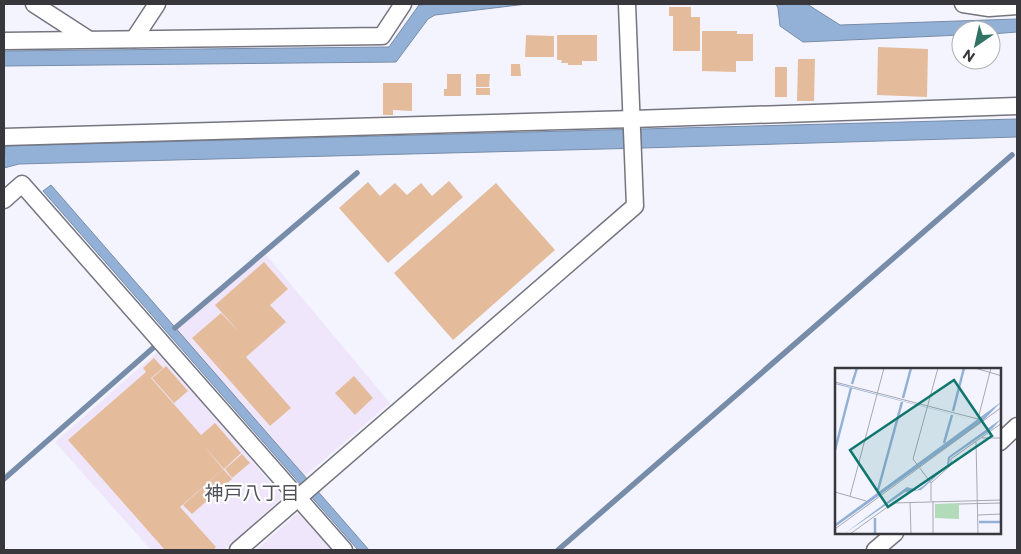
<svg xmlns="http://www.w3.org/2000/svg" width="1021" height="554" viewBox="0 0 1021 554" font-family="Commissioner,'Noto Sans JP',sans-serif">
	<rect width="100%" height="100%" fill="#f3f4ff"/>
	<g fill="#f0e6fb">
		<path d="M 262,250 L 390,403 L 304,477 L 174,327 Z"/>
		<path d="M 158,351 L 283,497 L 224,550 L 151,550 L 55,442 Z"/>
		<path d="M 300,511 L 336,550 L 256,550 Z"/>
	</g>
	<g fill="#93b1d7" stroke="#778ca8">
		<path d="M 431,4 L 527,4 L 435,15 L 428,19 L 396,62 L 4,66 L 4,51 L 389,47 L 419,5 Z"/>
		<path d="M 776,4 L 807,4 L 840,25 L 1017,19 L 1017,32 L 991,34 L 991,30 L 961,30 L 961,35 L 803,42 L 780,26 L 778,8 Z"/>
		<path d="M 1017,119 L 1017,137 L 643,148 L 19,164 L 4,168 L 5,146 Z"/>
		<path d="M 51,185 L 369,550 L 358,550 L 43,191 Z"/>
	</g>
	<g fill="none" stroke-linecap="round" stroke-linejoin="round">
		<g stroke="#778ca8" stroke-width="5.5">
			<path d="M 175,328 L 357,173"/>
			<path d="M 4,479 L 153,348"/>
			<path d="M 558,550 L 1012,155"/>
		</g>
	</g>
	<g fill="#e4bc9b">
		<path d="M 669,7 L 691,7 L 691,17 L 700,17 L 700,51 L 673,51 L 673,16 L 669,16 Z"/>
		<path d="M 702,31 L 737,31 L 737,34 L 753,34 L 753,61 L 736,61 L 736,72 L 702,71 Z"/>
		<path d="M 526,35 L 554,36 L 554,57 L 525,57 Z"/>
		<path d="M 557,35 L 597,35 L 597,61 L 582,61 L 582,65 L 568,65 L 568,63 L 561,63 L 562,60 L 557,60 Z"/>
		<path d="M 878,47 L 928,49 L 927,97 L 877,95 Z"/>
		<path d="M 798,59 L 815,59 L 814,101 L 797,101 Z"/>
		<path d="M 511,64 L 520,64 L 521,76 L 511,76 Z"/>
		<rect x="775" y="67" width="12" height="30"/>
		<path d="M 447,74 L 461,74 L 461,96 L 444,96 L 444,89 L 447,89 Z"/>
		<path d="M 476,74 L 490,74 L 489,87 L 476,87 Z"/>
		<path d="M 383,83 L 412,83 L 412,111 L 393,110 L 393,115 L 383,115 Z"/>
		<rect x="476" y="88" width="14" height="7"/>
		<path d="M 449,181 L 463,197 L 388,263 L 339,208 L 368,182 L 380,196 L 395,183 L 407,195 L 421,183 L 432,196 Z"/>
		<path d="M 496,183 L 555,250 L 453,340 L 394,273 Z"/>
		<path d="M 264,262 L 288,289 L 270,305 L 286,322 L 246,357 L 291,408 L 270,426 L 192,338 L 221,313 L 240,333 L 215,305 Z"/>
		<path d="M 154,358 L 163,368 L 151,378 L 201,435 L 215,423 L 241,453 L 224,469 L 203,445 L 223,469 L 180,507 L 216,547 L 213,550 L 165,550 L 68,440 L 146,372 L 143,368 Z"/>
		<path d="M 166,366 L 188,391 L 174,403 L 152,378 Z"/>
		<path d="M 354,376 L 373,398 L 355,415 L 335,393 Z"/>
		<path d="M 242,454 L 250,463 L 232,478 L 225,469 Z"/>
		<path d="M 223,469 L 232,479 L 192,514 L 183,505 Z"/>
	</g>
	<g fill="none" stroke-linecap="round" stroke-linejoin="round">
		<defs>
			<g id="street">
				<path d="M 34,4 L 88,39"/>
				<path d="M 963,4 L 989,8 L 1017,6"/>
				<path d="M 134,39 L 157,4"/>
				<path d="M 4,41 L 382,36 L 403,4"/>
				<path d="M 4,137 L 633,119 L 1017,106"/>
				<path d="M 4,200 L 22,184 L 344,550"/>
				<path d="M 1000,442 L 1017,426"/>
				<path d="M 238,550 L 635,206 L 627,4"/>
				<path d="M 875,550 L 895,533"/>
			</g>
		</defs>
		<use href="#street" stroke="#75757f" stroke-width="19"/>
		<use href="#street" stroke="#fff" stroke-width="16"/>
	</g>
	<g text-anchor="middle" stroke-width="4.5" stroke-linejoin="round" paint-order="stroke">
		<g font-size="19" fill="#50515a" stroke="#fff">
			<text x="252" y="500">神戸八丁目</text>
		</g>
	</g>
	<g transform="translate(835 368)">
		<rect width="166" height="166" fill="#f3f4ff"/>
		<path d="M 124,135 L 124,151 L 100,150 L 100,136 Z" fill="#b2dbb9"/>
		<path d="M 0,15 L 140,52 L 0,16 ZM 166,34 L 147,54 L 0,159 L 0,156 ZM 166,51 L 157,61 L 115,90 L 114,97 L 86,122 L 70,124 L 9,166 L 72,119 L 82,122 L 88,118 L 112,97 L 113,89 Z" fill="#93b1d7"/>
		<path fill="none" stroke="#93b1d7" stroke-width="2.5" d="M 17,16 L 22,0M 68,30 L 76,0M 118,43 L 129,0M 109,75 L 117,47M 0,82 L 16,20M 43,122 L 67,34M 40,150 L 40,166M 144,154 L 167,154"/>
		<path fill="none" stroke="#a8a8b1" stroke-width="1" d="M 140,0 L 167,8M 0,14 L 143,51 L 156,0M 147,70 L 167,70M 141,74 L 143,166M 96,115 L 78,91 L 103,0M 0,124 L 31,133M 15,128 L 49,0M 96,133 L 96,115 L 116,97 L 116,91 L 167,55M 98,133 L 98,166M 75,134 L 76,166M 124,136 L 167,135M 143,147 L 167,146M 0,161 L 167,39M 15,166 L 58,135 L 167,132"/>
		<path fill="#0f766e" fill-opacity="0.15" stroke="#0f766e" stroke-width="2.5" d="M 119,12 L 157,68 L 53,139 L 15,82 Z"/>
		<rect width="166" height="166" fill="none" stroke="#37373c" stroke-width="2.5"/>
	</g>
	<rect width="1021" height="554" fill="none" stroke="#37373c" stroke-width="10"/>
	<g transform="translate(976 45) rotate(214)"><circle r="24" fill="#ffffff" stroke="#afafb1"/>
	<path d="M0-4L9 19L0 12L-9 19Z" fill="#317466"/>
	<text y="-8" font-size="14" font-weight="bold" text-anchor="middle" fill="#37373c">N</text>
	</g>
</svg>
